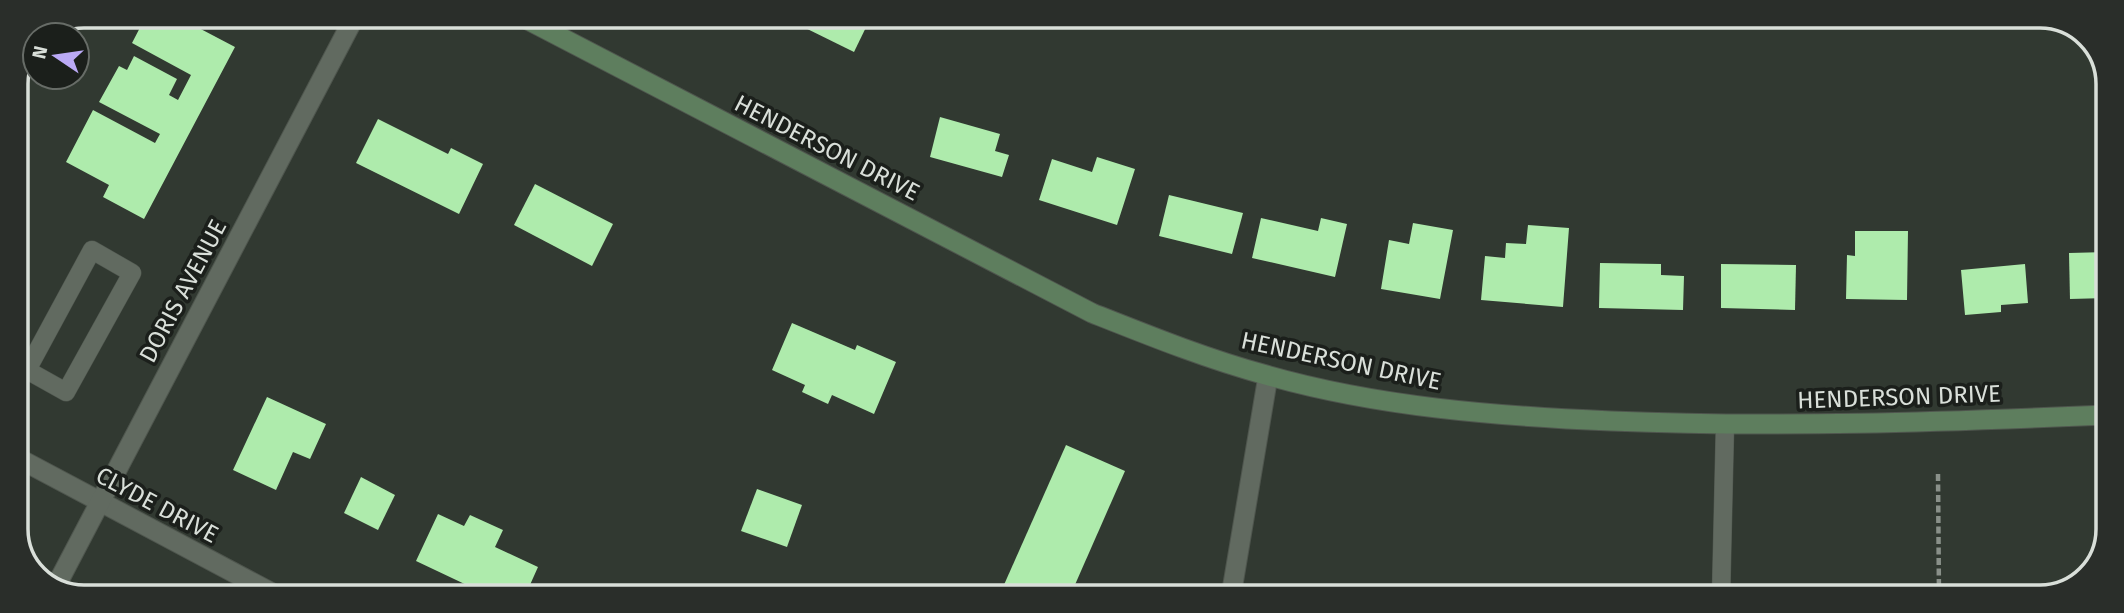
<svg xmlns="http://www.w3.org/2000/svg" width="2124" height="613" viewBox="0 0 2124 613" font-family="'Fira Sans',sans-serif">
	<rect width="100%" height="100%" fill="#313931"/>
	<g fill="#aeebac">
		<path d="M 146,16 L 176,16 L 235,47 L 144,219 L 103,197 L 109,185 L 66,162 L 93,110 L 155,143 L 160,134 L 99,102 L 119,66 L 127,70 L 134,56 L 177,79 L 169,95 L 178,100 L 191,75 L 132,43 Z"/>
		<path d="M 783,17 L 871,17 L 854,52 Z"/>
		<path d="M 940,117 L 1000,134 L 995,151 L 1009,155 L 1002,177 L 930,157 Z"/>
		<path d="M 378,119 L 448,154 L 451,148 L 483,164 L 459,214 L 356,163 Z"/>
		<path d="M 1097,157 L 1135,169 L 1117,225 L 1039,200 L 1052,159 L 1092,172 Z"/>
		<path d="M 535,184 L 613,224 L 592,266 L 514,225 Z"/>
		<path d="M 1169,195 L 1243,213 L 1232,254 L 1159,236 Z"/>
		<path d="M 1261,218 L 1318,231 L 1321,218 L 1347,224 L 1335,277 L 1252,258 Z"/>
		<path d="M 1413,223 L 1453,230 L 1440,299 L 1381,289 L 1389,240 L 1409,244 Z"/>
		<path d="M 1528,225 L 1569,228 L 1563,307 L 1481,300 L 1485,256 L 1505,258 L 1506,243 L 1526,244 Z"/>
		<path d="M 1855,231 L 1908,231 L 1907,300 L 1846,299 L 1847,255 L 1855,256 Z"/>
		<path d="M 2107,252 L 2107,298 L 2070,299 L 2069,253 Z"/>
		<path d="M 1600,263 L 1661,264 L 1661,275 L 1684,276 L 1683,310 L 1599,308 Z"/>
		<path d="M 1721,264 L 1796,265 L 1795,310 L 1721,308 Z"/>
		<path d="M 2025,264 L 2028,303 L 2001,305 L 2001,312 L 1965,315 L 1961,270 Z"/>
		<path d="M 792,323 L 855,350 L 857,345 L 896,362 L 874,414 L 832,395 L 828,404 L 802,392 L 805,385 L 772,370 Z"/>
		<path d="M 267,397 L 326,424 L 310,459 L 293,452 L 276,490 L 233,470 Z"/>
		<path d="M 1066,445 L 1125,471 L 1070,596 L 999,596 Z"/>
		<path d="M 361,477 L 395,495 L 378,530 L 344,513 Z"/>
		<path d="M 757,489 L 802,505 L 787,547 L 741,531 Z"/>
		<path d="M 438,514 L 464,526 L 470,515 L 503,530 L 495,547 L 538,567 L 525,596 L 490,596 L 416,561 Z"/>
	</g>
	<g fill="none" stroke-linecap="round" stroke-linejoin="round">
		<defs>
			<g id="service">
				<path d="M 16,364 L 66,392 L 132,273 L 92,250 L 27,370"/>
				<path d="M 1721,597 L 1725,425"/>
			</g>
			<g id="minor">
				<path d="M 16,457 L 276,595"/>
				<path d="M 1231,596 L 1268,376"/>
			</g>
			<path id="tertiary" d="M 55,588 L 355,16"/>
			<path id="secondary" d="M 520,16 L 1092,313 C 1150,336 1207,359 1266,375 C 1378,407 1496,416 1611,421 C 1776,428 1941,422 2107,415"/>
		</defs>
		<use href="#service" stroke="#4f564e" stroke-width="19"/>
		<use href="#minor" stroke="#4f564e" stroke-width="21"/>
		<use href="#tertiary" stroke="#4f564e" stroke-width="21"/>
		<use href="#secondary" stroke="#4f564e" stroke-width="21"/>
		<g stroke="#899089" stroke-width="4.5" stroke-dasharray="7 3.5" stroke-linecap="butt">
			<path d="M 402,20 L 403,23"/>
			<path d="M 1938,474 L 1939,597"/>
		</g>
		<use href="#service" stroke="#616a60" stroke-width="18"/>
		<use href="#minor" stroke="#616a60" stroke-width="19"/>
		<use href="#tertiary" stroke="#616a60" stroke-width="19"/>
		<use href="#secondary" stroke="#5e7e5e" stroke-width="19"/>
	</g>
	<g text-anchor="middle" stroke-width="7" stroke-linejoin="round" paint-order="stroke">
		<g font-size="24" fill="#d9dfd9" stroke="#1b1f1b">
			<text transform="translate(827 148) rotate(27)" y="8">HENDERSON DRIVE</text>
			<text transform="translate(183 291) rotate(-62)" y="8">DORIS AVENUE</text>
			<text transform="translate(1341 361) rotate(12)" y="8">HENDERSON DRIVE</text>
			<text transform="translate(1899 397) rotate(-2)" y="8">HENDERSON DRIVE</text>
			<text transform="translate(157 505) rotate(28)" y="8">CLYDE DRIVE</text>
		</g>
	</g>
	<path d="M0 0H2124V613H0ZM84 28H2040A56 56 0 0 1 2096 84V529A56 56 0 0 1 2040 585H84A56 56 0 0 1 28 529V84A56 56 0 0 1 84 28Z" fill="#2a2e2a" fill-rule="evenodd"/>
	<path fill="none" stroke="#d9dfd9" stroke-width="3.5" d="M84 28H2040A56 56 0 0 1 2096 84V529A56 56 0 0 1 2040 585H84A56 56 0 0 1 28 529V84A56 56 0 0 1 84 28Z"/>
	<g transform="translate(56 56) rotate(283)"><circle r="33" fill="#1b1f1b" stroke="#676c67" stroke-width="2"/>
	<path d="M0-5L12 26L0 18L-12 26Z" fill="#bbaaf6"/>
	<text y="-10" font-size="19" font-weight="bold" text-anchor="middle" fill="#d9dfd9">N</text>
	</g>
</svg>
